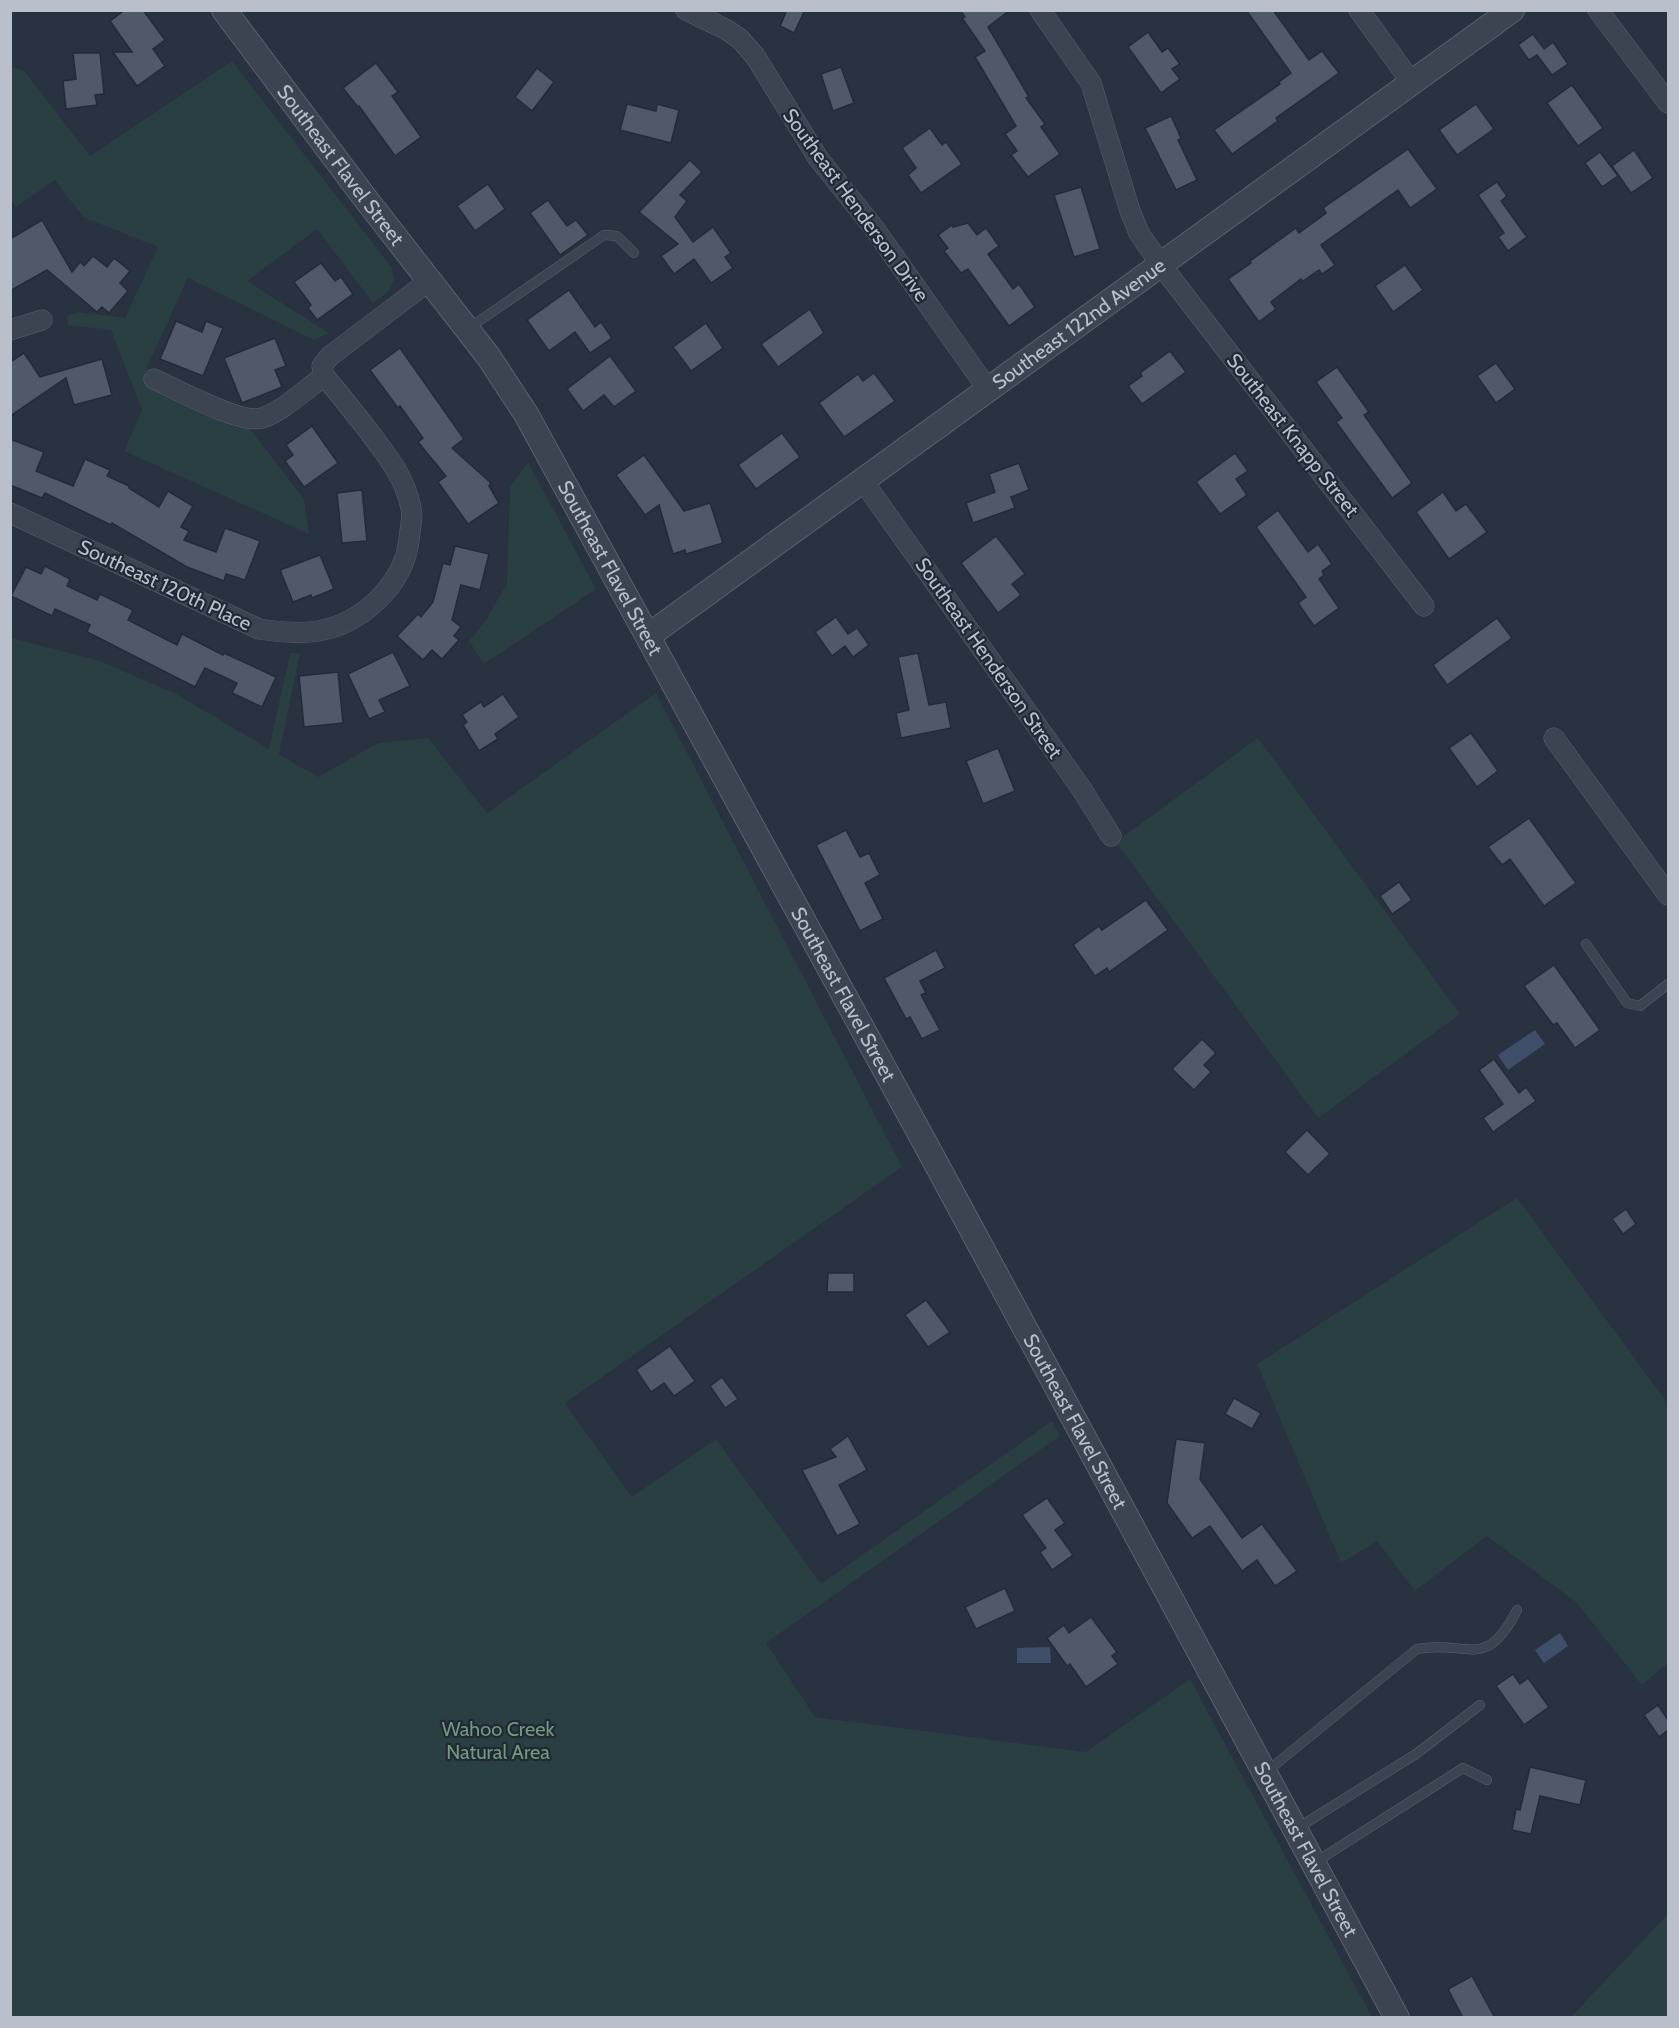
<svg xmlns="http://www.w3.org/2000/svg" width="1679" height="2028" viewBox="0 0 1679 2028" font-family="Cabin,sans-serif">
	<rect width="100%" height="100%" fill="#283241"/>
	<g fill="#2a3f42">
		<path d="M 232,61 L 392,268 L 394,280 L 389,291 L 373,303 L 317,229 L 247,281 L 329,333 L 314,340 L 188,278 L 147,367 L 157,391 L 234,426 L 250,429 L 304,499 L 309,534 L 124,451 L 142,410 L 111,330 L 68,325 L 67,316 L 78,312 L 125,318 L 158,247 L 83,217 L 55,180 L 16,207 L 10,199 L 10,66 L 24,71 L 90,156 Z"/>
		<path d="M 528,462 L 596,589 L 484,664 L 469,641 L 486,620 L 507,583 L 510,487 Z"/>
		<path d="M 11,638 L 100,661 L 176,694 L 269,749 L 290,653 L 300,653 L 279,754 L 318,777 L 378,743 L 428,738 L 487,813 L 656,693 L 902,1167 L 565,1403 L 632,1497 L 716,1439 L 821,1584 L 1052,1421 L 1060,1436 L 766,1643 L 815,1717 L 1086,1752 L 1190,1679 L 1372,2017 L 11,2017 Z"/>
		<path d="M 1258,738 L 1460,1014 L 1318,1118 L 1116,842 Z"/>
		<path d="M 1517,1198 L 1668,1404 L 1668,1663 L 1642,1685 L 1576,1602 L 1487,1536 L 1415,1591 L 1377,1541 L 1341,1563 L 1257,1364 Z"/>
		<path d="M 1668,1914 L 1668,2017 L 1571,2017 Z"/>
	</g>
	<g fill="#3f4f69">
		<path d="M 1535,1030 L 1545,1044 L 1508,1070 L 1498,1055 Z"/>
		<path d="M 1560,1633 L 1568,1646 L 1544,1663 L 1535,1650 Z"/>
		<path d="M 1050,1647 L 1051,1663 L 1017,1663 L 1017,1648 Z"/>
	</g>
	<g fill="#4f596a" stroke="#232b38" stroke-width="1.5">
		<path d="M 125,10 L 143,10 L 165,40 L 153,49 L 165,66 L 137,86 L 113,52 L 132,52 L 110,21 Z"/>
		<path d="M 787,10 L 805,10 L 794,33 L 780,26 Z"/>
		<path d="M 960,10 L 1010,10 L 988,27 L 1029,97 L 1026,98 L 1045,124 L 1041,127 L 1060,154 L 1028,177 L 1011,155 L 1017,151 L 1005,134 L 1016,126 L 975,57 L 985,51 L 962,18 L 965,17 Z"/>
		<path d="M 1246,10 L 1273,10 L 1309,60 L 1322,51 L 1339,73 L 1276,118 L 1278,121 L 1232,154 L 1214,130 L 1280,84 L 1279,82 L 1291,73 Z"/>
		<path d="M 1148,32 L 1162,52 L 1168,48 L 1180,64 L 1172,69 L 1180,79 L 1161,93 L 1128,47 Z"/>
		<path d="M 1533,34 L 1544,49 L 1553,42 L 1568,64 L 1552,75 L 1537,55 L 1529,60 L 1518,45 Z"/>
		<path d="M 73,53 L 100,53 L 104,94 L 95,95 L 97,105 L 66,109 L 63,81 L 76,79 Z"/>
		<path d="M 376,63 L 398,92 L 392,96 L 421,137 L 395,156 L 359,106 L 358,107 L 343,88 Z"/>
		<path d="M 841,67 L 854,103 L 833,111 L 821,74 Z"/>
		<path d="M 537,68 L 554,82 L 532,111 L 515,97 Z"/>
		<path d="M 1572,85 L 1603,128 L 1578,146 L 1547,103 Z"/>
		<path d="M 627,104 L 656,111 L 657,104 L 679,110 L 671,143 L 620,130 Z"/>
		<path d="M 1476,104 L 1494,129 L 1457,155 L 1439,130 Z"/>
		<path d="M 1171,116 L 1181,138 L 1178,140 L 1197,180 L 1176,190 L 1145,128 Z"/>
		<path d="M 930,128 L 942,145 L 946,142 L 962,164 L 921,193 L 908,175 L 916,168 L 902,148 Z"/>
		<path d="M 1408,149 L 1437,189 L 1410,208 L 1398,190 L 1321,245 L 1335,265 L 1322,274 L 1319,270 L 1303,281 L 1301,279 L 1271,302 L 1276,309 L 1259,322 L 1228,279 L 1251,263 L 1250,261 L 1296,228 L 1299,233 L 1326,213 L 1323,208 Z"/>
		<path d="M 1634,150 L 1653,178 L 1631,193 L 1612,166 Z"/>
		<path d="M 1600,152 L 1618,176 L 1602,187 L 1585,163 Z"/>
		<path d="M 690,160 L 702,172 L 680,195 L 687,201 L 675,217 L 693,242 L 713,227 L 731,253 L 725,257 L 733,268 L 711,283 L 694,259 L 674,274 L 661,256 L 678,244 L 639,212 Z"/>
		<path d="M 1497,182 L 1507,196 L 1501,201 L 1527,237 L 1508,251 L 1498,237 L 1504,233 L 1478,195 Z"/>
		<path d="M 488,184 L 505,209 L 475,231 L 457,206 Z"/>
		<path d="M 1081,187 L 1100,249 L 1074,257 L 1054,195 Z"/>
		<path d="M 548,200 L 567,226 L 576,220 L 588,235 L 560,255 L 530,213 Z"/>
		<path d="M 42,220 L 72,272 L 80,262 L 84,266 L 93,256 L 107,267 L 114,258 L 130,271 L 120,283 L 128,291 L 109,313 L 102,307 L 97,312 L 47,270 L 10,291 L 10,239 Z"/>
		<path d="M 968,223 L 977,235 L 986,228 L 999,246 L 988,254 L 1013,289 L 1019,284 L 1035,307 L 1009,326 L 968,269 L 961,273 L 944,251 L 948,248 L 938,235 L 952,225 L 953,227 Z"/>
		<path d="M 321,263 L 335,281 L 341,277 L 353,294 L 317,320 L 308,308 L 311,305 L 294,282 Z"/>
		<path d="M 1405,265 L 1423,290 L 1393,312 L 1375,286 Z"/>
		<path d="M 569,290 L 595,327 L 601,322 L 612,338 L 590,353 L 575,332 L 549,351 L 527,320 Z"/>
		<path d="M 810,309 L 824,333 L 778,367 L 761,344 Z"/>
		<path d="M 176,321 L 202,332 L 206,321 L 223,328 L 203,376 L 160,359 Z"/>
		<path d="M 706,323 L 723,348 L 691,371 L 673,347 Z"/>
		<path d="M 275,338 L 286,366 L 275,370 L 282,387 L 242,403 L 224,358 Z"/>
		<path d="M 400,348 L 464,439 L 452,448 L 491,483 L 489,486 L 499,503 L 468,524 L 438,482 L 446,476 L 418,442 L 423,438 L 400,406 L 398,408 L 370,370 Z"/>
		<path d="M 1170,351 L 1186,372 L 1142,404 L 1128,386 L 1142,376 L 1140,373 Z"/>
		<path d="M 24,353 L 40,377 L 102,359 L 112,395 L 74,405 L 66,378 L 10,416 L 10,362 Z"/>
		<path d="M 610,356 L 636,391 L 614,407 L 604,395 L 583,411 L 567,389 Z"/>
		<path d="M 1496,363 L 1515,389 L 1496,403 L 1477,376 Z"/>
		<path d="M 1337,367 L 1369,412 L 1364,415 L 1412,483 L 1392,498 L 1336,422 L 1342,418 L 1316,382 Z"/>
		<path d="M 874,373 L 895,401 L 844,437 L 819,403 L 858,374 L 863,381 Z"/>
		<path d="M 312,426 L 338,463 L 304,487 L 285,461 L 293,455 L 286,445 Z"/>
		<path d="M 782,433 L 800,457 L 756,489 L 738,465 Z"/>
		<path d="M 10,439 L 44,452 L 36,471 L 73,486 L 85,459 L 110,470 L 107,476 L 129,486 L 129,488 L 159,507 L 168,491 L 193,506 L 181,527 L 189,531 L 184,540 L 216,552 L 225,528 L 260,541 L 245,580 L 226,574 L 224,581 L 187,567 L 112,523 L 111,525 L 45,493 L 42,498 L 10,485 Z"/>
		<path d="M 1235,453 L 1248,471 L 1236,479 L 1247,495 L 1220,514 L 1196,482 Z"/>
		<path d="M 644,455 L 684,511 L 710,503 L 723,543 L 686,554 L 685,550 L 673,554 L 659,505 L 645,515 L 616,475 Z"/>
		<path d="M 1019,463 L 1029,490 L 1011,497 L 1015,508 L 973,523 L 966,503 L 995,492 L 989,474 Z"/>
		<path d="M 362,490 L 367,541 L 342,543 L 337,493 Z"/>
		<path d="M 1443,492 L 1456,511 L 1466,504 L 1487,532 L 1449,559 L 1416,512 Z"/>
		<path d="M 1278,510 L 1308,552 L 1318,544 L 1332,564 L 1322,571 L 1324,575 L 1319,579 L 1339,608 L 1314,626 L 1298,603 L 1306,597 L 1256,527 Z"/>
		<path d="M 996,536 L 1025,574 L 1012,584 L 1021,595 L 998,613 L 961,563 Z"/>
		<path d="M 455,546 L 489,554 L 480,590 L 461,585 L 452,620 L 461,627 L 454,636 L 459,640 L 442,659 L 432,650 L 423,660 L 397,636 L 418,614 L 421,617 L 433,602 L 443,563 L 450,565 Z"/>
		<path d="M 320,555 L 334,589 L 312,598 L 311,595 L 293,602 L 280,570 Z"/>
		<path d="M 45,566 L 70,579 L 67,586 L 97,600 L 100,594 L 133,610 L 128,620 L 177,645 L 182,634 L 223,655 L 224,653 L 276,677 L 262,707 L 232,693 L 237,683 L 205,668 L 195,687 L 87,632 L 90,625 L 55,609 L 52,616 L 11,596 L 26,567 L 41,574 Z"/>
		<path d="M 836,617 L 848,634 L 857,628 L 869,645 L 853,657 L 845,646 L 832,656 L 815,632 Z"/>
		<path d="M 1497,618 L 1512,638 L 1447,685 L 1433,665 Z"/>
		<path d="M 393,652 L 410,686 L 379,700 L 385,712 L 369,719 L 348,674 Z"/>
		<path d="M 918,653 L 929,705 L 946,702 L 951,728 L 901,738 L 896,713 L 909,710 L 898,657 Z"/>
		<path d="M 338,672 L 343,723 L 304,727 L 299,676 Z"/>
		<path d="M 503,694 L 519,717 L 495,734 L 498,739 L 479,751 L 463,725 L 467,722 L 462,715 L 481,702 L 484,707 Z"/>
		<path d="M 1471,733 L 1498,771 L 1477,787 L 1449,748 Z"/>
		<path d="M 998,748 L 1015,791 L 983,804 L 966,761 Z"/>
		<path d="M 1529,818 L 1576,883 L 1544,906 L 1510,859 L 1502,865 L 1488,847 Z"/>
		<path d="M 846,830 L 860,857 L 869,853 L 880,875 L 865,883 L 883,919 L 860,931 L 816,845 Z"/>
		<path d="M 1399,882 L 1412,900 L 1392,914 L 1380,896 Z"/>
		<path d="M 1146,900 L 1168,930 L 1109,972 L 1107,968 L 1095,976 L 1073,945 L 1099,926 L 1102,930 Z"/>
		<path d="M 936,950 L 945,968 L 920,981 L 926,993 L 921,995 L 940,1030 L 922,1039 L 910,1017 L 906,1019 L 884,978 Z"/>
		<path d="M 1554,965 L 1600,1030 L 1575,1048 L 1557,1023 L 1553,1025 L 1524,986 Z"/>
		<path d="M 1202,1039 L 1216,1053 L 1204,1065 L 1211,1072 L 1194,1090 L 1172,1069 Z"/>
		<path d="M 1494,1059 L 1519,1093 L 1526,1087 L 1536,1101 L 1493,1132 L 1483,1118 L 1503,1104 L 1479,1070 Z"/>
		<path d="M 1307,1130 L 1330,1154 L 1308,1175 L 1285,1152 Z"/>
		<path d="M 1626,1209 L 1636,1224 L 1623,1234 L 1612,1219 Z"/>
		<path d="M 828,1273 L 854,1273 L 854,1292 L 827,1292 Z"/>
		<path d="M 926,1300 L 950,1332 L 928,1347 L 905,1315 Z"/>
		<path d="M 670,1346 L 695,1381 L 674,1396 L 664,1383 L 651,1392 L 636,1370 Z"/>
		<path d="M 722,1377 L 738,1399 L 725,1408 L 710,1386 Z"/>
		<path d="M 1234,1398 L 1261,1413 L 1252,1429 L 1225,1414 Z"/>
		<path d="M 848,1436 L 867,1470 L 839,1485 L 860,1524 L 837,1536 L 802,1470 L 836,1457 L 830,1449 Z"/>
		<path d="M 1176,1439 L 1205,1443 L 1200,1479 L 1242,1538 L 1262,1524 L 1297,1571 L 1275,1586 L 1257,1560 L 1242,1571 L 1210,1526 L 1192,1538 L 1167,1503 Z"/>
		<path d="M 1047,1498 L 1065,1523 L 1055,1530 L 1073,1555 L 1052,1570 L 1040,1552 L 1046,1548 L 1022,1515 Z"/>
		<path d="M 1005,1588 L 1015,1611 L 976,1629 L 965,1607 Z"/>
		<path d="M 1091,1617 L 1117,1652 L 1112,1656 L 1118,1664 L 1086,1687 L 1070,1664 L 1067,1666 L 1047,1638 L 1064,1625 L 1069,1633 Z"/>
		<path d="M 1513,1674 L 1520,1684 L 1528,1678 L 1549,1707 L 1524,1725 L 1496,1686 Z"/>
		<path d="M 1658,1705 L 1668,1720 L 1668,1730 L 1659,1737 L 1644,1715 Z"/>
		<path d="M 1530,1767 L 1586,1780 L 1580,1805 L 1540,1796 L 1531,1834 L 1512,1830 L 1516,1809 L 1520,1810 Z"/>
		<path d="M 1472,1976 L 1495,2018 L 1463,2018 L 1448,1989 Z"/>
	</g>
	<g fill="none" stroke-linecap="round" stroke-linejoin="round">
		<defs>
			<g id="service">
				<path d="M 469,328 L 604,235 L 617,236 L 634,253"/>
				<path d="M 1586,944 L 1627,1003 L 1640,1006 L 1668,984"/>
				<path d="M 1265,1773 L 1417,1649 C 1468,1639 1485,1673 1517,1610"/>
				<path d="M 1296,1829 L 1416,1754 L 1480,1705"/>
				<path d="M 1314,1863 L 1463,1768 L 1487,1780"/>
			</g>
			<g id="minor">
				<path d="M 686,10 L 727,30 L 740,39 L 755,56 L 818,158 L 874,228 L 989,391"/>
				<path d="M 1040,10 L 1091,83 L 1130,211 L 1139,233 L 1161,265 L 1424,606"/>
				<path d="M 1359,10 L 1412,83"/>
				<path d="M 1598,10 L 1668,103"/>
				<path d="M 10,330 L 42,320"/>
				<path d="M 154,379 C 176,389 241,425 262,418 C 283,411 306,389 324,376"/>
				<path d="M 863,481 L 1081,788 L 1111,836"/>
				<path d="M 10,513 L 259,629 C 278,632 299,634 318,631 C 362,624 404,584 409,540 C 410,530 413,518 411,508 C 405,477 386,454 367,429 C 353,411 339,393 324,376 L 322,366 L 330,356 L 429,281"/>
				<path d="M 1554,738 L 1668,895"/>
			</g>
			<g id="tertiary">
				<path id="s1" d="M 224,10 L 365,198 L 488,356 L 526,414 L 925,1143 L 1397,2018"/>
				<path id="s2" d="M 648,636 L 1512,10"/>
			</g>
		</defs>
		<use href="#service" stroke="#5a626e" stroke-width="10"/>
		<use href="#minor" stroke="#5a626e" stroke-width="21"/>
		<use href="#tertiary" stroke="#5a626e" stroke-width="26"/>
		<use href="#service" stroke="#3c4451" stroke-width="9"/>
		<use href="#minor" stroke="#3c4451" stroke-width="20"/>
		<use href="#tertiary" stroke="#3c4451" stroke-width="24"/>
	</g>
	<g text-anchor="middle" stroke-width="4.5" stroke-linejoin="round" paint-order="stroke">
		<g font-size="20" fill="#b9c0cb" stroke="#212936">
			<text dy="7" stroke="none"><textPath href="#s1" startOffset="194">Southeast Flavel Street</textPath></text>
			<text transform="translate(856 205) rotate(54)" y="7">Southeast Henderson Drive</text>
			<text dy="7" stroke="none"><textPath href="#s2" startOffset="532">Southeast 122nd Avenue</textPath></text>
			<text transform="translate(1293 435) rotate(52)" y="7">Southeast Knapp Street</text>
			<text dy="7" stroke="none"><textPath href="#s1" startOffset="680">Southeast Flavel Street</textPath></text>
			<text transform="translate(165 585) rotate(25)" y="7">Southeast 120th Place</text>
			<text transform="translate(989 658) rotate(55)" y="7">Southeast Henderson Street</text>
			<text dy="7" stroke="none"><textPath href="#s1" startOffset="1166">Southeast Flavel Street</textPath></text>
			<text dy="7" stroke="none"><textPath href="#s1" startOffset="1652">Southeast Flavel Street</textPath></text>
			<text dy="7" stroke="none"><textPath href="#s1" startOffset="2138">Southeast Flavel Street</textPath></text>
		</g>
		<g font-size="20" fill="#729a7c" stroke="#212936">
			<text x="498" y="1736">Wahoo Creek<tspan x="498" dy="23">Natural Area</tspan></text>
		</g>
	</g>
	<rect width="1679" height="2028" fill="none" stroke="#b9c0cb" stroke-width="24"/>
</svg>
